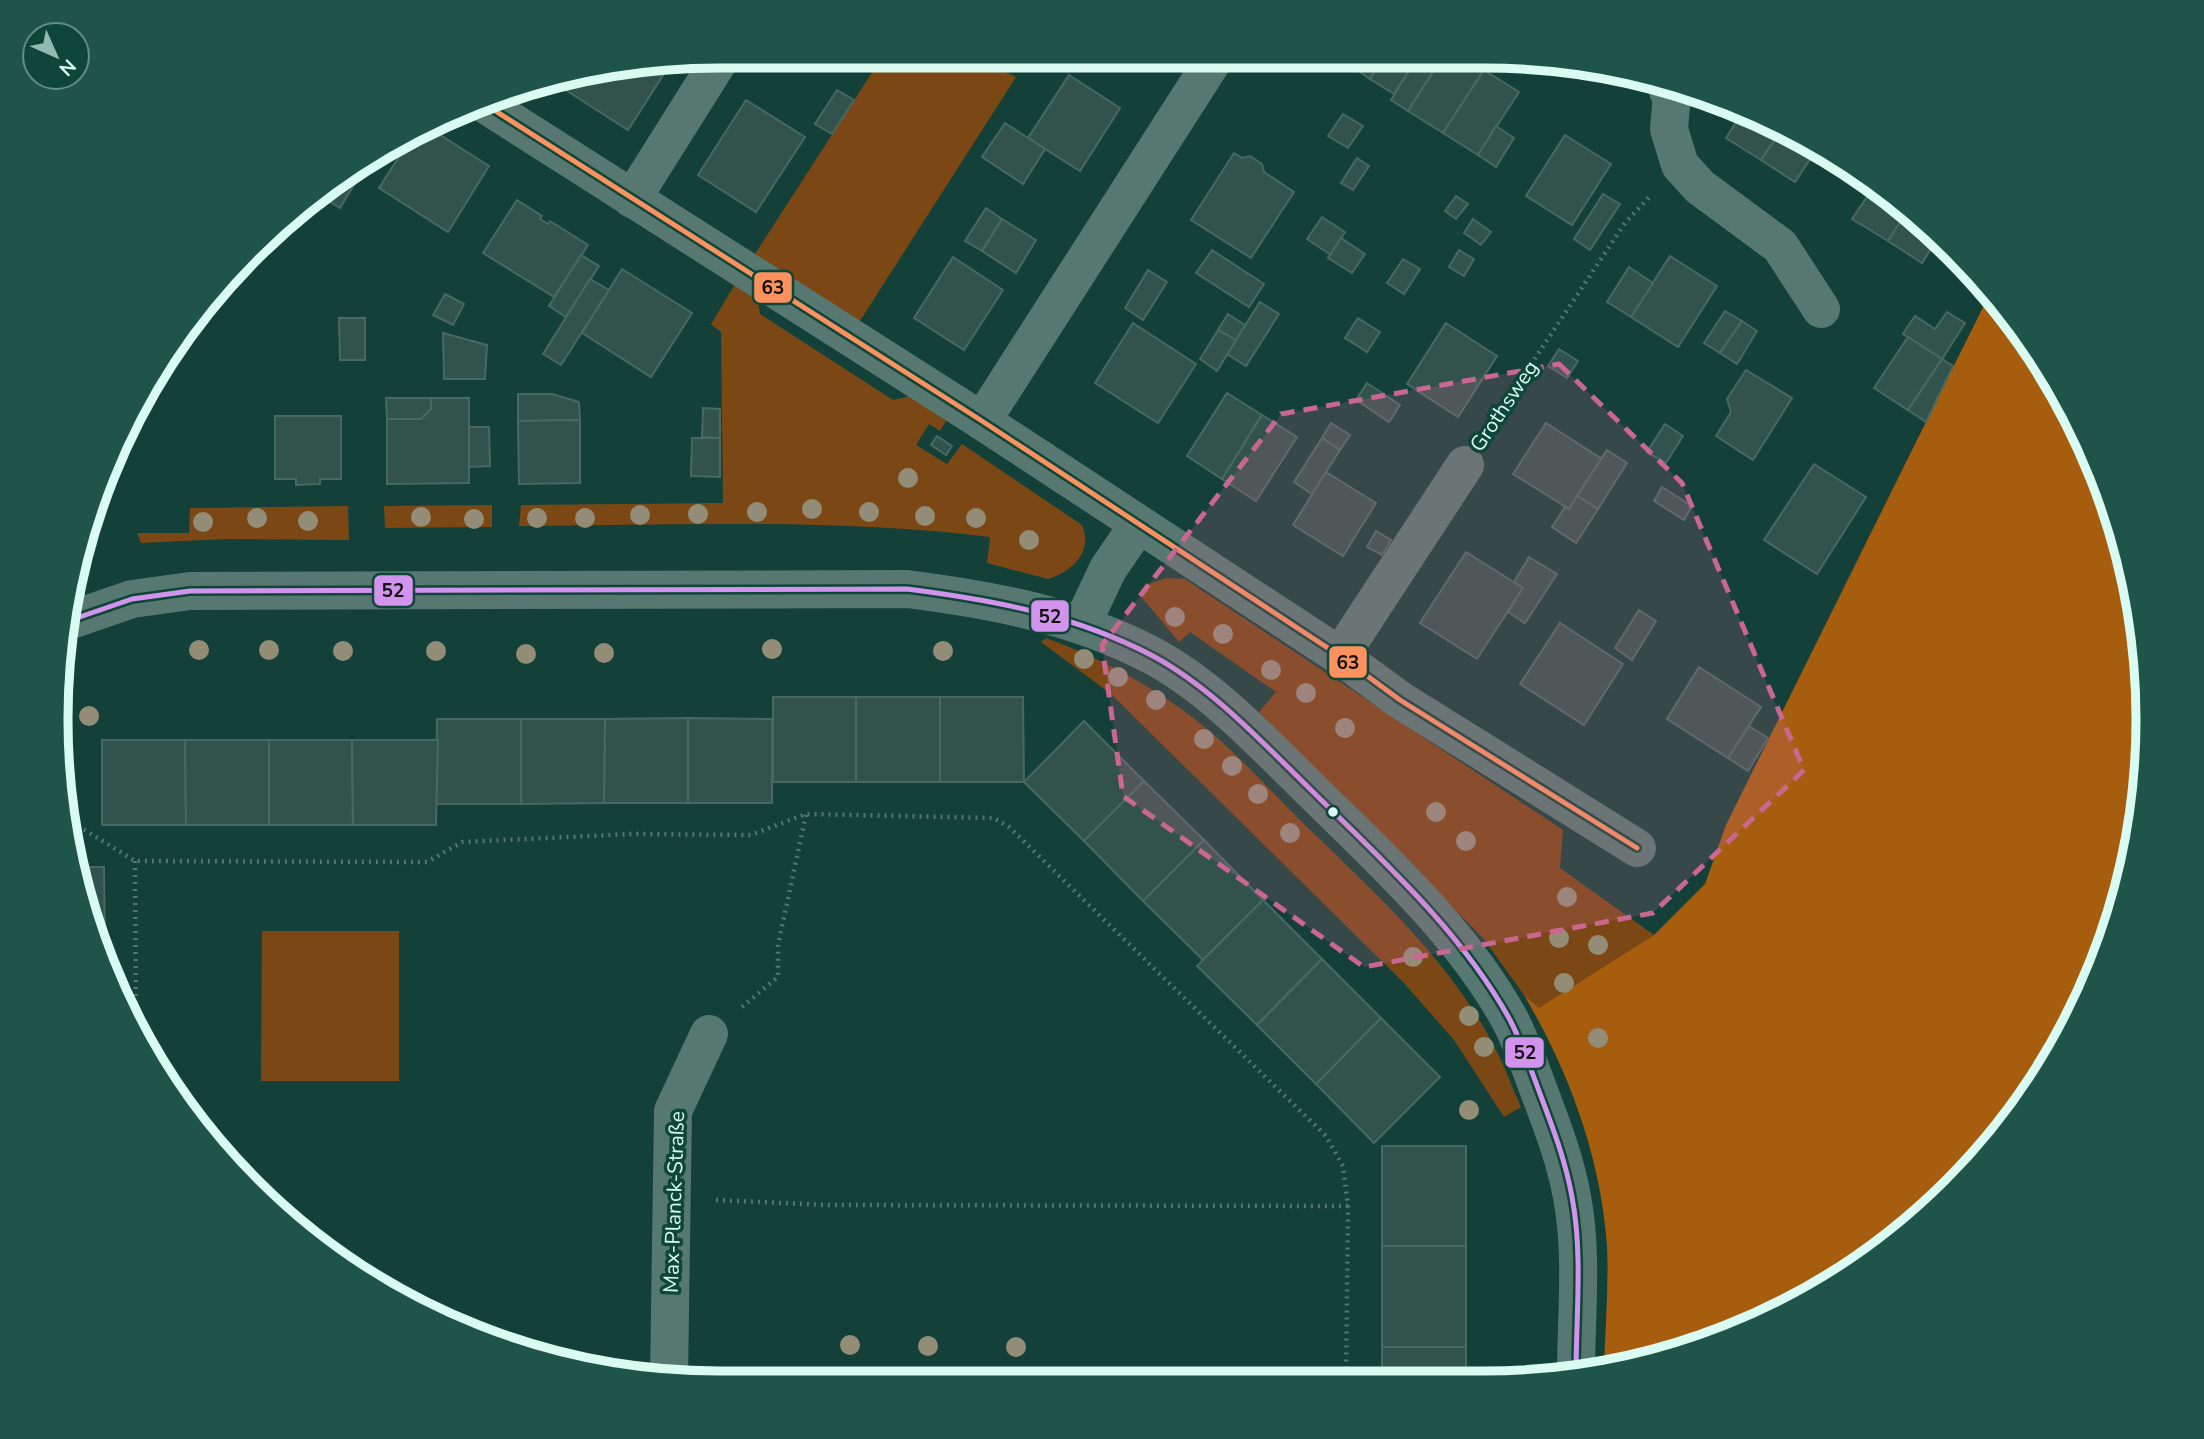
<svg xmlns="http://www.w3.org/2000/svg" width="2204" height="1439" viewBox="0 0 2204 1439" font-family="'Nunito Sans',sans-serif">
	<rect width="100%" height="100%" fill="#134038"/>
	<g fill="#7b4815">
		<path d="M 882,57 L 978,58 L 1016,77 L 858,324 L 753,257 Z"/>
		<path d="M 737,281 L 757,294 L 760,314 L 893,400 L 911,396 L 946,421 L 940,431 L 929,424 L 916,445 L 947,464 L 962,444 L 1082,525 C 1093,552 1073,571 1048,579 L 987,563 L 990,537 C 834,518 677,525 519,526 L 521,505 L 723,503 L 721,332 L 711,324 Z"/>
		<path d="M 492,505 L 492,527 L 385,528 L 384,506 Z"/>
		<path d="M 348,506 L 349,540 L 225,539 L 141,543 L 137,533 L 189,533 L 190,508 Z"/>
		<path d="M 1167,578 L 1185,579 L 1563,830 L 1560,868 L 1654,935 L 1539,1009 L 1524,995 L 1483,938 L 1259,712 L 1276,692 L 1190,632 L 1179,642 L 1139,594 L 1145,585 Z"/>
		<path d="M 1046,638 C 1103,659 1160,690 1207,729 C 1242,758 1273,794 1306,826 C 1375,893 1451,961 1495,1048 C 1505,1067 1512,1087 1521,1107 L 1504,1117 L 1454,1040 L 1403,982 L 1111,694 L 1041,642 Z"/>
		<path d="M 262,931 L 399,931 L 399,1081 L 261,1081 Z"/>
	</g>
	<path fill="#a65d0d" d="M 1990,293 L 2011,315 L 2079,426 L 2125,547 L 2147,676 L 2142,806 L 2113,932 L 2059,1051 L 1984,1157 L 1889,1246 L 1778,1315 L 1656,1360 L 1604,1369 C 1605,1329 1609,1287 1607,1246 C 1601,1158 1569,1071 1524,995 L 1539,1008 L 1654,935 L 1705,884 L 1726,825 Z"/>
	<g fill="#31534c" stroke="#486962" stroke-width="2">
		<path d="M 836,57 L 856,57 L 850,66 Z"/>
		<path d="M 1010,58 L 1024,58 L 1020,66 Z"/>
		<path d="M 1382,60 L 1370,79 L 1353,67 L 1345,68 L 1334,60 Z"/>
		<path d="M 1382,60 L 1415,61 L 1394,94 L 1370,79 Z"/>
		<path d="M 1415,61 L 1440,61 L 1408,111 L 1391,100 Z"/>
		<path d="M 1440,61 L 1471,61 L 1484,70 L 1443,133 L 1408,111 Z"/>
		<path d="M 662,66 L 667,69 L 628,130 L 564,89 L 569,81 Z"/>
		<path d="M 1484,70 L 1519,92 L 1478,155 L 1443,133 Z"/>
		<path d="M 1069,75 L 1120,108 L 1080,171 L 1028,138 Z"/>
		<path d="M 837,90 L 854,100 L 832,134 L 815,124 Z"/>
		<path d="M 746,100 L 805,137 L 756,212 L 698,175 Z"/>
		<path d="M 1742,113 L 1783,128 L 1761,160 L 1726,138 Z"/>
		<path d="M 1343,114 L 1363,126 L 1348,148 L 1328,136 Z"/>
		<path d="M 1005,123 L 1045,149 L 1023,184 L 982,157 Z"/>
		<path d="M 1496,126 L 1514,138 L 1496,167 L 1478,155 Z"/>
		<path d="M 1783,128 L 1816,150 L 1795,182 L 1761,160 Z"/>
		<path d="M 431,129 L 489,166 L 448,232 L 379,188 L 411,138 Z"/>
		<path d="M 1565,135 L 1611,164 L 1572,225 L 1526,196 Z"/>
		<path d="M 1234,153 L 1242,158 L 1250,156 L 1262,164 L 1264,172 L 1294,192 L 1251,258 L 1191,220 Z"/>
		<path d="M 1357,158 L 1369,166 L 1353,190 L 1341,183 Z"/>
		<path d="M 352,167 L 361,173 L 340,208 L 321,196 Z"/>
		<path d="M 1873,188 L 1907,211 L 1888,241 L 1852,219 Z"/>
		<path d="M 1603,194 L 1620,204 L 1590,250 L 1574,239 Z"/>
		<path d="M 1456,196 L 1468,204 L 1456,219 L 1445,211 Z"/>
		<path d="M 517,200 L 542,216 L 540,219 L 548,224 L 550,221 L 588,245 L 554,297 L 483,253 Z"/>
		<path d="M 986,208 L 1002,219 L 982,251 L 965,241 Z"/>
		<path d="M 1907,211 L 1938,238 L 1922,263 L 1888,241 Z"/>
		<path d="M 1322,217 L 1345,232 L 1331,255 L 1307,239 Z"/>
		<path d="M 1002,219 L 1036,240 L 1016,273 L 982,251 Z"/>
		<path d="M 1473,219 L 1491,232 L 1481,245 L 1464,233 Z"/>
		<path d="M 1341,238 L 1365,254 L 1352,273 L 1328,258 Z"/>
		<path d="M 1212,250 L 1264,284 L 1249,307 L 1196,273 Z"/>
		<path d="M 1459,250 L 1474,259 L 1464,276 L 1449,267 Z"/>
		<path d="M 581,255 L 599,266 L 566,317 L 549,306 Z"/>
		<path d="M 1670,256 L 1717,286 L 1678,347 L 1631,317 Z"/>
		<path d="M 953,257 L 1003,290 L 964,350 L 914,318 Z"/>
		<path d="M 1403,259 L 1420,269 L 1404,294 L 1387,283 Z"/>
		<path d="M 1629,267 L 1653,283 L 1631,317 L 1607,302 Z"/>
		<path d="M 622,269 L 692,313 L 651,377 L 582,333 Z"/>
		<path d="M 1148,270 L 1167,282 L 1143,320 L 1125,308 Z"/>
		<path d="M 590,279 L 609,290 L 561,365 L 543,354 Z"/>
		<path d="M 445,294 L 464,304 L 453,325 L 433,315 Z"/>
		<path d="M 1260,302 L 1279,314 L 1246,366 L 1227,354 Z"/>
		<path d="M 1725,311 L 1742,321 L 1720,353 L 1704,343 Z"/>
		<path d="M 1947,312 L 1965,323 L 1942,359 L 1903,334 L 1915,316 L 1935,329 Z"/>
		<path d="M 1228,314 L 1245,325 L 1236,340 L 1218,330 Z"/>
		<path d="M 339,318 L 365,318 L 365,360 L 340,360 Z"/>
		<path d="M 1358,318 L 1380,332 L 1367,352 L 1345,338 Z"/>
		<path d="M 1742,321 L 1757,331 L 1737,364 L 1720,353 Z"/>
		<path d="M 1133,323 L 1196,364 L 1158,423 L 1095,383 Z"/>
		<path d="M 1446,323 L 1497,356 L 1458,417 L 1407,384 Z"/>
		<path d="M 1218,330 L 1236,340 L 1217,371 L 1200,359 Z"/>
		<path d="M 443,333 L 487,345 L 485,379 L 444,379 Z"/>
		<path d="M 1908,337 L 1942,359 L 1908,410 L 1874,388 Z"/>
		<path d="M 1559,349 L 1578,361 L 1567,378 L 1548,366 Z"/>
		<path d="M 1942,359 L 1953,366 L 1926,422 L 1908,410 Z"/>
		<path d="M 1746,370 L 1792,398 L 1753,460 L 1716,436 L 1731,412 L 1727,399 Z"/>
		<path d="M 1367,383 L 1400,405 L 1389,422 L 1356,400 Z"/>
		<path d="M 1227,393 L 1262,415 L 1222,479 L 1187,456 Z"/>
		<path d="M 518,394 L 552,394 L 579,402 L 580,420 L 518,421 Z"/>
		<path d="M 386,398 L 431,398 L 431,409 L 421,419 L 387,419 Z"/>
		<path d="M 431,398 L 469,398 L 469,483 L 387,484 L 387,419 L 421,419 L 431,409 Z"/>
		<path d="M 703,408 L 720,409 L 720,438 L 702,437 Z"/>
		<path d="M 1262,415 L 1297,437 L 1256,501 L 1222,479 Z"/>
		<path d="M 275,416 L 341,416 L 341,479 L 320,479 L 320,484 L 296,485 L 296,479 L 275,479 Z"/>
		<path d="M 580,420 L 580,483 L 519,484 L 518,421 Z"/>
		<path d="M 1331,423 L 1350,435 L 1340,450 L 1322,438 Z"/>
		<path d="M 1546,423 L 1602,459 L 1569,509 L 1513,474 Z"/>
		<path d="M 1665,424 L 1683,436 L 1666,463 L 1647,452 Z"/>
		<path d="M 469,427 L 489,427 L 490,466 L 469,467 Z"/>
		<path d="M 937,436 L 952,446 L 946,455 L 931,445 Z"/>
		<path d="M 692,438 L 720,438 L 720,477 L 691,476 Z"/>
		<path d="M 1322,438 L 1340,450 L 1312,494 L 1294,482 Z"/>
		<path d="M 1607,450 L 1627,463 L 1598,509 L 1577,496 Z"/>
		<path d="M 1814,464 L 1866,497 L 1817,574 L 1764,540 Z"/>
		<path d="M 1326,472 L 1376,503 L 1343,556 L 1293,525 Z"/>
		<path d="M 1662,487 L 1692,506 L 1684,520 L 1654,501 Z"/>
		<path d="M 1577,496 L 1598,509 L 1576,543 L 1552,527 L 1565,507 L 1569,509 Z"/>
		<path d="M 1376,531 L 1391,540 L 1382,555 L 1367,547 Z"/>
		<path d="M 1466,552 L 1523,588 L 1477,659 L 1420,623 Z"/>
		<path d="M 1529,557 L 1557,574 L 1525,623 L 1508,612 L 1523,588 L 1514,582 Z"/>
		<path d="M 1639,610 L 1656,621 L 1632,660 L 1615,648 Z"/>
		<path d="M 1560,623 L 1623,664 L 1584,725 L 1520,684 Z"/>
		<path d="M 1699,667 L 1761,707 L 1728,758 L 1667,719 Z"/>
		<rect x="773" y="697" width="83" height="85"/>
		<rect x="856" y="697" width="84" height="85"/>
		<path d="M 940,697 L 1023,697 L 1024,782 L 940,782 Z"/>
		<path d="M 688,718 L 688,803 L 604,803 L 605,719 Z"/>
		<path d="M 688,718 L 772,719 L 772,803 L 688,803 Z"/>
		<path d="M 437,719 L 521,719 L 521,804 L 436,804 Z"/>
		<path d="M 521,719 L 605,719 L 604,803 L 521,804 Z"/>
		<path d="M 1084,721 L 1144,781 L 1084,841 L 1024,782 Z"/>
		<path d="M 1749,726 L 1768,738 L 1748,771 L 1728,758 Z"/>
		<path d="M 102,740 L 185,740 L 186,825 L 102,825 Z"/>
		<path d="M 185,740 L 269,740 L 269,825 L 186,825 Z"/>
		<path d="M 269,740 L 352,740 L 353,825 L 269,825 Z"/>
		<path d="M 352,740 L 438,740 L 436,825 L 353,825 Z"/>
		<path d="M 1144,781 L 1204,840 L 1143,901 L 1084,841 Z"/>
		<path d="M 1204,840 L 1263,900 L 1203,960 L 1143,901 Z"/>
		<path d="M 76,867 L 104,867 L 105,951 L 79,891 Z"/>
		<path d="M 1263,900 L 1322,959 L 1257,1025 L 1197,966 Z"/>
		<path d="M 1322,959 L 1381,1018 L 1316,1084 L 1257,1025 Z"/>
		<path d="M 1381,1018 L 1440,1077 L 1374,1143 L 1316,1084 Z"/>
		<rect x="1382" y="1146" width="84" height="100"/>
		<rect x="1382" y="1246" width="84" height="101"/>
		<rect x="1382" y="1347" width="84" height="34"/>
	</g>
	<g fill="none" stroke-linecap="round" stroke-linejoin="round">
		<g stroke="#55766f" stroke-width="4.5" stroke-dasharray="2 5" stroke-linecap="butt">
			<path d="M 1488,429 L 1625,223 L 1651,195"/>
			<path d="M 61,714 L 65,663"/>
			<path d="M 72,822 L 135,861 L 427,862 L 462,842 L 632,834 L 751,835 L 806,814 L 994,818 L 1009,827 L 1326,1136 L 1343,1166 L 1348,1206 L 1346,1381"/>
			<path d="M 135,861 L 136,1029"/>
			<path d="M 742,1007 L 778,977 L 778,945 L 806,815"/>
			<path d="M 716,1200 L 825,1205 L 1348,1206"/>
		</g>
		<g stroke="#567870" stroke-width="38">
			<path d="M 1668,91 L 1672,94 L 1669,129 L 1680,165 L 1700,187 L 1780,246 L 1821,309"/>
			<path d="M 483,103 L 982,421 L 1340,656 L 1400,700 L 1637,848"/>
			<path d="M 632,199 L 722,56"/>
			<path d="M 982,421 L 1214,59"/>
			<path d="M 68,621 L 132,599 L 190,591 L 907,589 C 993,600 1075,615 1153,656 C 1212,688 1261,741 1309,788 C 1381,859 1461,931 1510,1020 C 1523,1045 1532,1073 1542,1099 C 1554,1131 1566,1163 1572,1197 C 1583,1254 1576,1316 1576,1374"/>
			<path d="M 1082,624 L 1108,569 L 1138,525"/>
			<path d="M 1340,656 L 1465,465"/>
			<path d="M 669,1378 L 673,1111 L 709,1034"/>
		</g>
		<defs>
			<path id="bus-1" d="M 483,103 L 982,421 L 1340,656 L 1400,700 L 1637,848"/>
			<path id="bus-2" d="M 68,621 L 132,599 L 190,591 L 907,589 C 993,600 1075,615 1153,656 C 1212,688 1261,741 1309,788 C 1381,859 1461,931 1510,1020 C 1523,1045 1532,1073 1542,1099 C 1554,1131 1566,1163 1572,1197 C 1583,1254 1576,1316 1576,1374"/>
		</defs>
		<use href="#bus-1" stroke="#0f463a" stroke-width="10"/>
		<use href="#bus-2" stroke="#0f463a" stroke-width="10"/>
		<use href="#bus-1" stroke="#fa915f" stroke-width="5"/>
		<use href="#bus-2" stroke="#d193ec" stroke-width="5"/>
	</g>
	<g fill="#938d78">
		<circle cx="908" cy="478" r="10"/>
		<circle cx="812" cy="509" r="10"/>
		<circle cx="757" cy="512" r="10"/>
		<circle cx="869" cy="512" r="10"/>
		<circle cx="698" cy="514" r="10"/>
		<circle cx="640" cy="515" r="10"/>
		<circle cx="925" cy="516" r="10"/>
		<circle cx="421" cy="517" r="10"/>
		<circle cx="257" cy="518" r="10"/>
		<circle cx="537" cy="518" r="10"/>
		<circle cx="585" cy="518" r="10"/>
		<circle cx="976" cy="518" r="10"/>
		<circle cx="474" cy="519" r="10"/>
		<circle cx="308" cy="521" r="10"/>
		<circle cx="203" cy="522" r="10"/>
		<circle cx="1029" cy="540" r="10"/>
		<circle cx="1175" cy="617" r="10"/>
		<circle cx="1223" cy="634" r="10"/>
		<circle cx="772" cy="649" r="10"/>
		<circle cx="199" cy="650" r="10"/>
		<circle cx="269" cy="650" r="10"/>
		<circle cx="343" cy="651" r="10"/>
		<circle cx="436" cy="651" r="10"/>
		<circle cx="943" cy="651" r="10"/>
		<circle cx="604" cy="653" r="10"/>
		<circle cx="526" cy="654" r="10"/>
		<circle cx="1084" cy="659" r="10"/>
		<circle cx="1271" cy="670" r="10"/>
		<circle cx="1118" cy="677" r="10"/>
		<circle cx="1306" cy="693" r="10"/>
		<circle cx="1156" cy="700" r="10"/>
		<circle cx="89" cy="716" r="10"/>
		<circle cx="1345" cy="728" r="10"/>
		<circle cx="1204" cy="739" r="10"/>
		<circle cx="1232" cy="766" r="10"/>
		<circle cx="1258" cy="794" r="10"/>
		<circle cx="1436" cy="812" r="10"/>
		<circle cx="1290" cy="833" r="10"/>
		<circle cx="1466" cy="841" r="10"/>
		<circle cx="1567" cy="897" r="10"/>
		<circle cx="1559" cy="938" r="10"/>
		<circle cx="1598" cy="945" r="10"/>
		<circle cx="1413" cy="957" r="10"/>
		<circle cx="1564" cy="983" r="10"/>
		<circle cx="1469" cy="1016" r="10"/>
		<circle cx="1598" cy="1038" r="10"/>
		<circle cx="1484" cy="1047" r="10"/>
		<circle cx="1469" cy="1110" r="10"/>
		<circle cx="850" cy="1345" r="10"/>
		<circle cx="928" cy="1346" r="10"/>
		<circle cx="1016" cy="1347" r="10"/>
	</g>
	<path fill="#ca6790" fill-opacity="0.2" stroke="#ca6790" stroke-width="5" stroke-dasharray="14 9" stroke-linejoin="round" d="M 1559,364 L 1682,483 L 1804,770 L 1653,913 L 1364,967 L 1123,796 L 1102,645 L 1281,414 Z"/>
	<circle fill="#dafbf1" stroke="#0f463a" stroke-width="2.5" cx="1333" cy="812" r="6"/>
	<g text-anchor="middle" stroke-width="7" stroke-linejoin="round" paint-order="stroke">
		<g font-size="21" fill="#dafbf1" stroke="#0f463a">
			<text transform="translate(1504 406) rotate(-56)" y="7">Grothsweg</text>
			<text transform="translate(674 1202) rotate(-88)" y="7">Max-Planck-Straße</text>
		</g>
	</g>
	<path d="M0 0H2204V1439H0ZM719 68H1485A651 651 0 0 1 2136 719V720A651 651 0 0 1 1485 1371H719A651 651 0 0 1 68 720V719A651 651 0 0 1 719 68Z" fill="#1f5449" fill-rule="evenodd"/>
	<path fill="none" stroke="#dafbf1" stroke-width="9" d="M719 68H1485A651 651 0 0 1 2136 719V720A651 651 0 0 1 1485 1371H719A651 651 0 0 1 68 720V719A651 651 0 0 1 719 68Z"/>
	<g stroke="#0f463a" stroke-width="2.5">
		<rect x="753" y="271" width="40" height="33" rx="7" fill="#fa915f"/>
		<rect x="373" y="574" width="41" height="33" rx="7" fill="#d193ec"/>
		<rect x="1030" y="599" width="40" height="34" rx="7" fill="#d193ec"/>
		<rect x="1328" y="645" width="40" height="34" rx="7" fill="#fa915f"/>
		<rect x="1504" y="1036" width="41" height="33" rx="7" fill="#d193ec"/>
	</g>
	<g font-size="19" text-anchor="middle" font-weight="bold" fill="#111">
		<text x="773" y="294">63</text>
		<text x="393" y="597">52</text>
		<text x="1050" y="623">52</text>
		<text x="1348" y="669">63</text>
		<text x="1525" y="1059">52</text>
	</g>
	<g transform="translate(56 56) rotate(135)"><circle r="33" fill="#0f463a" stroke="#608e83" stroke-width="2"/>
	<path d="M0-5L12 26L0 18L-12 26Z" fill="#94bab0"/>
	<text y="-10" font-size="19" font-weight="bold" text-anchor="middle" fill="#dafbf1">N</text>
	</g>
</svg>
